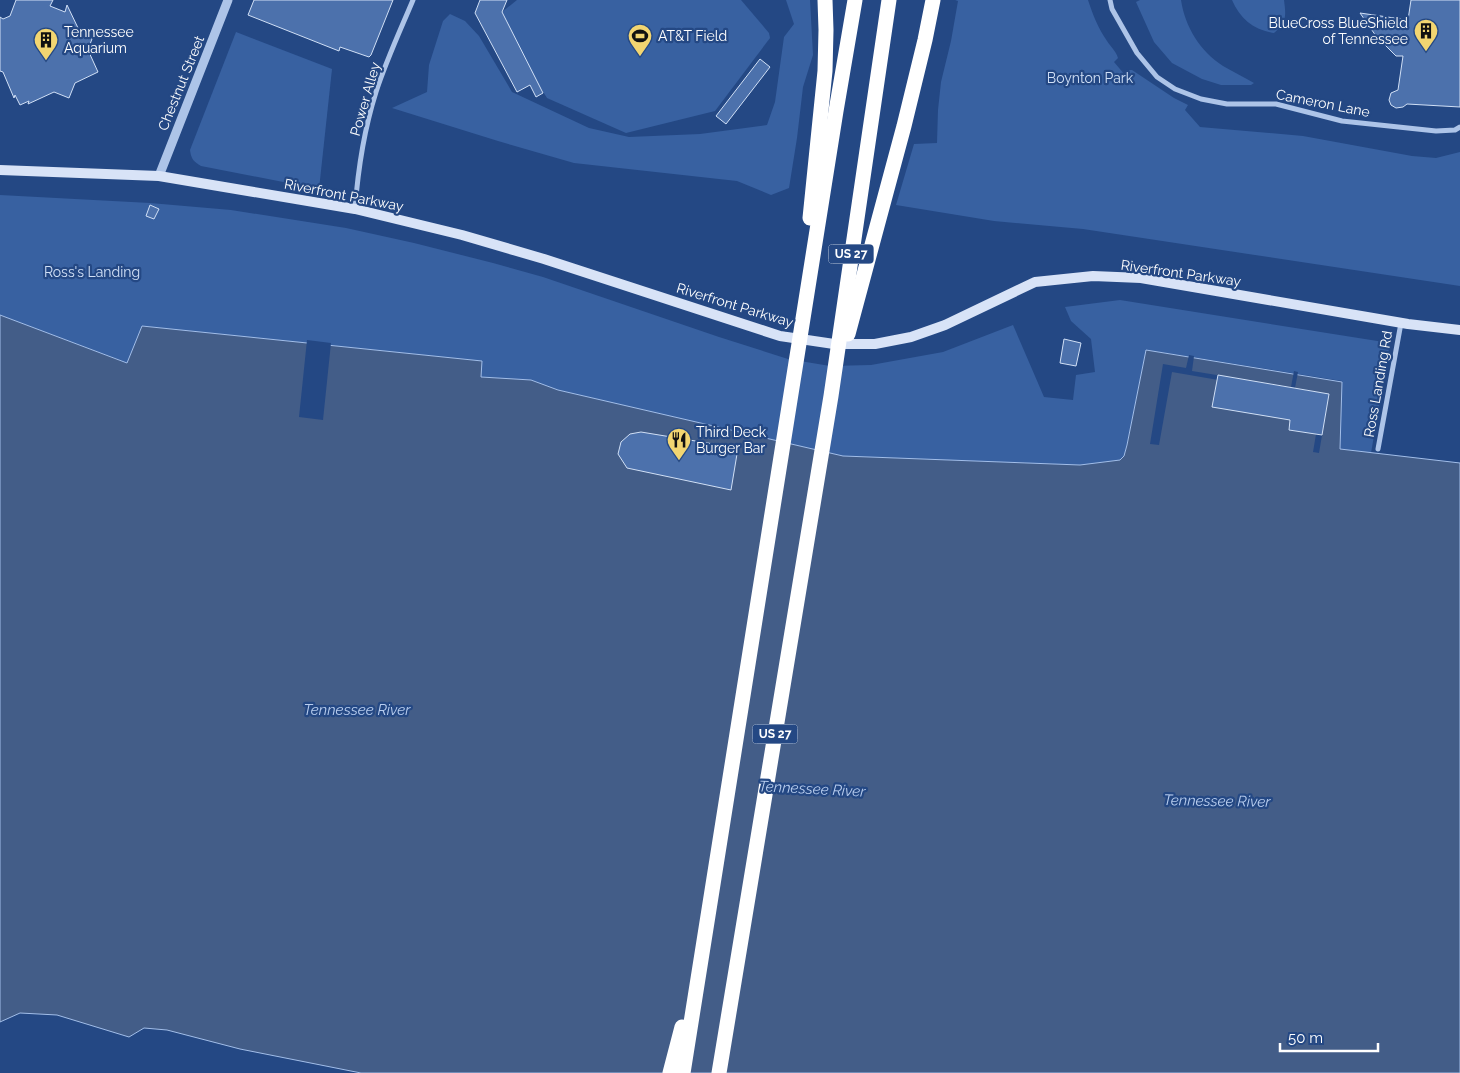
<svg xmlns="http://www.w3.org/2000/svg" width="1460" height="1073" viewBox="0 0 1460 1073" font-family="Raleway,sans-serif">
	<rect width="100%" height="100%" fill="#244884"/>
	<g fill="#3861a1">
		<path d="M 517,0 L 741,0 L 769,33 L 770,38 L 715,111 L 626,133 L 547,98 L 533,76 L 502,12 Z"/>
		<path d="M 786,0 L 810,0 L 813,55 L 803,87 L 797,138 L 789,188 L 771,195 L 737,181 L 574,163 L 498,141 L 392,108 L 427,92 L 429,65 L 443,21 L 450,14 L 465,21 L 479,36 L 512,92 L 589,128 L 629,137 L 700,134 L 767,125 L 775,102 L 784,37 L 794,24 Z"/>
		<path d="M 955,0 L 1088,0 C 1093,15 1098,28 1107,41 C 1111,47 1116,51 1118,58 L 1114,62 L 1125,75 L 1128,70 L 1132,70 L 1174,98 L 1188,105 L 1185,110 L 1200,127 L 1303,136 L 1412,156 L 1436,158 L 1460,152 L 1460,286 L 1083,229 L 994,221 L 896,205 L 914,144 L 937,143 L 938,110 L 941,82 L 951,41 L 958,1 Z"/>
		<path d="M 1140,0 L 1181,0 C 1185,27 1200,51 1223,66 C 1233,72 1244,77 1254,83 L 1251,85 L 1221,85 L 1202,79 L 1172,63 L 1154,42 L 1136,2 Z"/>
		<path d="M 1232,0 L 1284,0 C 1286,16 1287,21 1274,33 C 1254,30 1240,19 1232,0 Z"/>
		<path d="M 236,32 L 332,69 L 319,189 L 201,166 C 194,162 191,159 190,150 Z"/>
		<path d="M 0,195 L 150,203 L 231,210 L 346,228 L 414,243 L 493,263 L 543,277 L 719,337 L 788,359 L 830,366 L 871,365 L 943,352 L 1013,325 L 1044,397 L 1073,400 L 1076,375 L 1095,372 L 1091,339 L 1071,321 L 1065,307 L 1120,300 L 1390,343 L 1371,453 L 1340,449 L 1342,381 L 1147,350 L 1127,445 L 1124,457 L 1120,460 L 1080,465 L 843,456 L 558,390 L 531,380 L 480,377 L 481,361 L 142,326 L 128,363 L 0,315 Z"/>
	</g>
	<path fill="#435d88" stroke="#a2bee9" d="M 0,315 L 127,363 L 142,326 L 482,361 L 481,377 L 531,380 L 558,390 L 843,456 L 1080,465 L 1120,460 L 1124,456 L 1127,445 L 1146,350 L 1342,382 L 1340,449 L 1460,463 L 1460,1073 L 361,1073 L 240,1049 L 167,1030 L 144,1028 L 129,1037 L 57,1015 L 20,1013 L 0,1022 Z"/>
	<g fill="#244884">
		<path d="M 307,340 L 331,343 L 323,420 L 299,417 Z"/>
		<path d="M 1189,355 L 1194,356 L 1192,371 L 1291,387 L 1294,371 L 1298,372 L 1295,388 L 1329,394 L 1319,453 L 1313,452 L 1322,398 L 1172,372 L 1159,445 L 1150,444 L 1163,364 L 1186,368 Z"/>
	</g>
	<g fill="#4c71ac" stroke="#d1e0f6">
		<path d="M 16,0 L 53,0 L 50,6 L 65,12 L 67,5 L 79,30 L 93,36 L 88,50 L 98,72 L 75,83 L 69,98 L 54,92 L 28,104 L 29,101 L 20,105 L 15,95 L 14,98 L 3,72 L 0,71 L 0,17 L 3,19 L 10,16 Z"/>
		<path d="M 254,0 L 393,0 L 371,55 L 369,57 L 340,47 L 339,51 L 248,15 Z"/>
		<path d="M 480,0 L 507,0 L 502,12 L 543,93 L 536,97 L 530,85 L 517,92 L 475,13 Z"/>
		<path d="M 1411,0 L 1460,0 L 1460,107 L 1407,104 L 1403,107 L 1396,108 L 1391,105 L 1389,100 L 1391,93 L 1398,90 L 1403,56 L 1396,56 L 1376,36 L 1360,13 L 1408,20 Z"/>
		<path d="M 760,59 L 770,67 L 726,124 L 716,116 Z"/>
		<path d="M 150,205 L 159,209 L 154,219 L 146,216 Z"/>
		<path d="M 1064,339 L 1081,343 L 1076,366 L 1060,363 Z"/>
		<path d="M 1218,375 L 1329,394 L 1322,435 L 1289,430 L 1290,420 L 1212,407 Z"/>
		<path d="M 641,432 L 738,448 L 731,490 L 627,468 L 618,454 L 621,442 L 630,434 Z"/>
	</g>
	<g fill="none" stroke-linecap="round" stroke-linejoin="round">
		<g stroke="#adc4e8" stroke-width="5">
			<path d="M 1110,0 L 1112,9 L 1137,53 L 1157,77 L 1175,89 L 1201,99 L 1227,104 L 1276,104 L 1342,121 L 1436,131 L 1455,130 L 1460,127"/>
			<path d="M 355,209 C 358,169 364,130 376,92 C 386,61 400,31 413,0"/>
			<path d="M 1378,449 L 1401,323"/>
		</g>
		<path stroke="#adc4e8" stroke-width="9" d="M 159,176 L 228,0"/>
		<path stroke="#d8e3f7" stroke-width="10" d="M 0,170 L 159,176 L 355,209 L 462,235 L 544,259 L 780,336 L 834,344 L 875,344 L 911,337 L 945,325 L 1035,282 L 1093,276 L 1141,278 L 1408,324 L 1460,330"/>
		<g stroke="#fff" stroke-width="15">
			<path d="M 810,218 L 825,71 L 826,30 L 825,0"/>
			<path d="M 848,334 L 904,126 L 925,40 L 933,0"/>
			<path d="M 670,1073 L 682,1027"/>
			<path d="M 683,1073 L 836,111 L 855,0"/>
			<path d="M 719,1073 L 831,396 L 889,0"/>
		</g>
	</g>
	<defs>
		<symbol id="building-pin" viewBox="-11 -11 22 30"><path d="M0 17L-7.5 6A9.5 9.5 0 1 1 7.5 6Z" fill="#f2d571" stroke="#244884"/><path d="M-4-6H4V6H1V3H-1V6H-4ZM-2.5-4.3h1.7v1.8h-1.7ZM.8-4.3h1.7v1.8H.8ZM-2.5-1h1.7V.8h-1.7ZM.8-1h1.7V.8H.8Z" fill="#111"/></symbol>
		<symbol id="stadium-pin" viewBox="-11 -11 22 30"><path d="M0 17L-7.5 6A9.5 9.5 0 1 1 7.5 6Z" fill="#f2d571" stroke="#244884"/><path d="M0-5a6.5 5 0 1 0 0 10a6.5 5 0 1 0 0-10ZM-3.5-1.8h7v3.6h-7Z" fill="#111"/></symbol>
		<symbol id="restaurant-pin" viewBox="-11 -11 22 30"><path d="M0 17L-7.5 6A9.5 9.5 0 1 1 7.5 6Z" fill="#f2d571" stroke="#244884"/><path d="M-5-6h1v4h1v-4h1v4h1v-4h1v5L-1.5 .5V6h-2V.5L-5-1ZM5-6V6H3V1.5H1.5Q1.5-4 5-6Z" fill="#111"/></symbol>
	</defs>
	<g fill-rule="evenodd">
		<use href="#building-pin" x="1412" y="17" width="28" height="38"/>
		<use href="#stadium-pin" x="626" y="22" width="28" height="38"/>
		<use href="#building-pin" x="32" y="26" width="28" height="38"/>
		<use href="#restaurant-pin" x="665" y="426" width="28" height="38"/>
	</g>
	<g text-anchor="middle" stroke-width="4.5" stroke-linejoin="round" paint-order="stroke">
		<g fill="#244884" stroke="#bdc8da" stroke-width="1">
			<rect x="828.5" y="244.5" width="45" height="19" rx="4"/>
			<rect x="752.5" y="724.5" width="45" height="19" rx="4"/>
		</g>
		<g font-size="12" font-weight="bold" fill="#fff">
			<text x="851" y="258">US 27</text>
			<text x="775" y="738">US 27</text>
		</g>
		<g font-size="14" fill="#fff" stroke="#244884" text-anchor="start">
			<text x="1408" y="28" text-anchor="end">BlueCross BlueShield<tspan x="1408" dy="16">of Tennessee</tspan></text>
			<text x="64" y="37">Tennessee<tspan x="64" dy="16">Aquarium</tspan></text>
			<text x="658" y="41">AT&amp;T Field</text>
			<text x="696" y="437">Third Deck<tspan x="696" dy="16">Burger Bar</tspan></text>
		</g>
		<g font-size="14" fill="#d1e0f6" stroke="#244884">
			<text x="1090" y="83">Boynton Park</text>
			<text x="92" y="277">Ross's Landing</text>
		</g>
		<g font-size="14" fill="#fff" stroke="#244884">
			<text transform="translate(181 83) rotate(-68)" y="5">Chestnut Street</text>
			<text transform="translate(365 99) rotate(-74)" y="5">Power Alley</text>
			<text transform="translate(1323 103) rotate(11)" y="5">Cameron Lane</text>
			<text transform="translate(344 195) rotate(11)" y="5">Riverfront Parkway</text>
			<text transform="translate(1181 273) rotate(8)" y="5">Riverfront Parkway</text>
			<text transform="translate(735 305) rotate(17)" y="5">Riverfront Parkway</text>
			<text transform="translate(1378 384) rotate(-80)" y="5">Ross Landing Rd</text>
		</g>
		<g font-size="15" font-style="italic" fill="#b9ceef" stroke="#244884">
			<text x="357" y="715">Tennessee River</text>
			<text transform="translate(812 789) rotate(3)" y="5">Tennessee River</text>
			<text transform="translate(1217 801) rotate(1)" y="5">Tennessee River</text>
		</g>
	</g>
	<path d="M1280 1043v8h98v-8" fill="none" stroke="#ffffff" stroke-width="2.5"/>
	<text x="1288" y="1043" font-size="15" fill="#ffffff" stroke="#244884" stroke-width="4" paint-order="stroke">50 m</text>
</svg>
